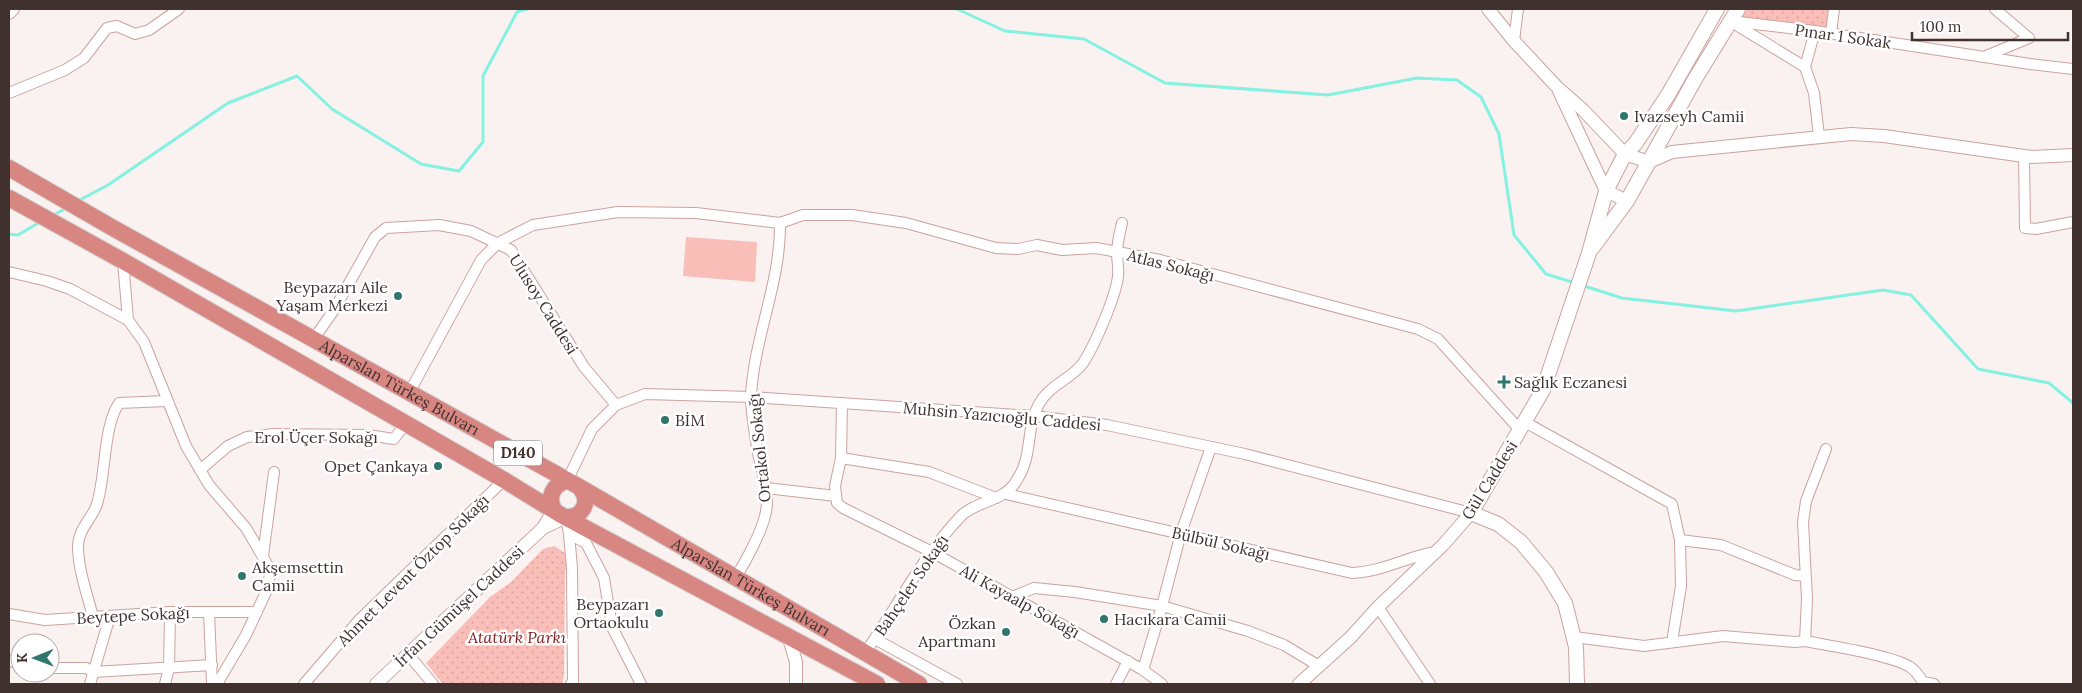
<svg xmlns="http://www.w3.org/2000/svg" width="2082" height="693" viewBox="0 0 2082 693" font-family="Lora,serif">
	<defs>
		<pattern id="park-dots" width="8" height="8" patternUnits="userSpaceOnUse" patternTransform="scale(1.25)"><rect width="8" height="8" fill="#fabeb9"/><path d="M2 2h.1M6 6h.1" fill="none" stroke="#d7a49f" stroke-width="1.8" stroke-linecap="round"/></pattern>
	</defs>
	<rect width="100%" height="100%" fill="#faf2f1"/>
	<path fill="#fabeb9" d="M 686,237 L 757,242 L 755,282 L 683,276 Z"/>
	<g fill="url(#park-dots)">
		<path d="M 1747,9 L 1830,9 L 1826,29 L 1742,18 Z"/>
		<path d="M 554,546 L 565,553 L 567,564 L 565,572 L 564,676 L 562,684 L 443,684 L 426,663 L 490,597 L 511,582 L 543,549 Z"/>
	</g>
	<g fill="none" stroke-linecap="round" stroke-linejoin="round">
		<g stroke="#84f1e1" stroke-width="3">
			<path d="M 957,9 L 1005,31 L 1084,39 L 1165,83 L 1328,95 L 1417,78 L 1457,80 L 1481,97 L 1499,134 L 1514,235 L 1546,274 L 1575,283"/>
			<path d="M 78,201 L 108,185 L 228,103 L 297,76 L 332,109 L 421,164 L 459,171 L 483,142 L 483,76 L 517,12 L 527,9"/>
			<path d="M 52,216 L 66,208"/>
			<path d="M 9,234 L 18,235 L 40,222"/>
			<path d="M 1581,285 L 1622,298 L 1736,311 L 1883,290 L 1911,295 L 1978,369 L 2049,383 L 2073,403"/>
		</g>
		<defs>
			<g id="minor">
				<path d="M 1730,21 L 1815,31 L 2030,64 L 2073,69"/>
				<path d="M 1733,23 L 1805,67 L 1814,93 L 1819,136"/>
				<path d="M 1831,33 L 1834,9"/>
				<path d="M 1514,41 L 1518,9"/>
				<path d="M 1986,56 L 2029,38 L 1995,9"/>
				<path d="M 1805,67 L 1815,31"/>
				<path d="M 9,93 L 65,70 L 84,58 L 107,28 L 117,26 L 135,34 L 149,30 L 179,9"/>
				<path d="M 2024,156 L 2025,228 L 2036,229 L 2073,222"/>
				<path d="M 123,261 L 128,320 L 144,342 L 186,446 L 209,485 L 246,528 L 267,564 L 270,575 L 266,592 L 246,635 L 217,684"/>
				<path d="M 9,272 L 47,281 L 70,289 L 128,320"/>
				<path d="M 313,340 L 334,310 L 375,237 L 386,228 L 439,225 L 471,231 L 511,250 L 584,367 L 616,405"/>
				<path d="M 409,393 L 481,260 L 498,243 L 533,225 L 618,212 L 696,213 L 780,223 L 803,215 L 852,215 L 906,223 L 996,248 L 1018,249 L 1037,245 L 1062,250 L 1096,248 L 1160,260 L 1418,329 L 1438,339 L 1520,430"/>
				<path d="M 842,403 L 841,458 L 835,486 L 837,503 L 843,508 L 932,552 L 1143,670 L 1162,684"/>
				<path d="M 1525,422 L 1672,504 L 1680,540 L 1681,586 L 1672,642"/>
				<path d="M 841,458 L 929,472 L 996,498"/>
				<path d="M 200,470 L 228,446 L 247,437 L 273,434 L 368,435 L 394,439 L 406,423"/>
				<path d="M 567,481 L 592,429 L 616,405 L 645,394 L 751,397 L 1034,416 L 1107,425 L 1245,454 L 1471,513"/>
				<path d="M 766,488 L 836,496"/>
				<path d="M 1006,494 L 1352,573 C 1382,572 1406,557 1435,552"/>
				<path d="M 566,517 L 569,534 L 586,543 L 604,578 L 612,627 L 641,684"/>
				<path d="M 569,534 L 572,568 L 573,681 L 571,684"/>
				<path d="M 1680,540 L 1721,545 L 1795,575 L 1805,576"/>
				<path d="M 263,556 L 274,472"/>
				<path d="M 735,578 C 745,563 761,533 765,516 C 771,494 762,474 758,453 C 755,435 751,414 751,396 C 754,337 781,282 780,223"/>
				<path d="M 1012,597 L 1034,588 L 1075,592 L 1162,606 L 1248,631 L 1284,645 L 1319,666"/>
				<path d="M 1378,607 L 1430,684"/>
				<path d="M 209,612 L 212,684"/>
				<path d="M 9,614 L 45,620 L 170,612 L 257,612"/>
				<path d="M 93,617 C 87,593 78,570 78,545 C 79,528 92,519 97,504 C 106,475 103,427 119,403 L 167,401"/>
				<path d="M 1574,637 L 1644,646 L 1723,636 L 1795,642 L 1805,641 C 1830,646 1892,655 1910,667 C 1916,671 1919,676 1923,682 L 1934,684"/>
				<path d="M 875,639 L 957,684"/>
				<path d="M 1805,641 L 1807,599 L 1803,522 L 1806,501 L 1826,449"/>
				<path d="M 407,653 L 433,684"/>
				<path d="M 865,653 C 897,607 922,557 961,516 C 976,501 1002,502 1015,483 C 1034,457 1025,428 1039,404 C 1049,385 1073,378 1083,363 C 1095,345 1116,296 1118,276 C 1119,268 1117,260 1117,253 C 1117,243 1120,232 1122,223"/>
				<path d="M 9,660 L 20,665"/>
				<path d="M 50,668 L 86,668 L 93,672 L 212,665"/>
				<path d="M 1143,670 L 1162,606 L 1181,533 L 1211,447"/>
				<path d="M 90,684 L 110,616"/>
				<path d="M 165,684 L 169,668 L 170,612"/>
				<path d="M 304,684 L 360,619 L 504,480"/>
				<path d="M 1116,684 L 1128,661"/>
			</g>
			<g id="tertiary">
				<path d="M 1488,9 L 1514,41 L 1557,87 L 1583,110 L 1625,154 L 1649,162 L 1672,152 L 1851,134 L 1884,136 L 2031,157 L 2073,155"/>
				<path d="M 9,13 L 13,9"/>
				<path d="M 1559,91 L 1606,191 L 1627,201"/>
				<path d="M 554,510 L 543,528 L 566,517"/>
				<path d="M 788,635 L 796,662 L 796,684"/>
				<path d="M 376,684 L 543,528"/>
				<path d="M 1299,684 L 1351,637 L 1378,607 L 1443,545 L 1471,513"/>
			</g>
			<g id="secondary">
				<path d="M 1593,247 L 1627,201 L 1695,79 L 1738,9"/>
				<path d="M 1577,684 L 1576,647 L 1565,603 L 1546,572 L 1521,542 L 1498,524 L 1471,513 L 1543,390 L 1589,253 L 1606,191 L 1625,154 L 1635,144 L 1668,95 L 1717,9"/>
			</g>
			<g id="trunk">
				<path id="s1" d="M 9,168 L 113,228 L 576,485 L 919,684"/>
				<path d="M 9,198 L 123,261 L 504,480 L 561,515 L 877,684"/>
				<path d="M 554,510 C 547,497 553,484 567,481"/>
				<path d="M 566,517 C 582,518 591,502 581,489"/>
			</g>
		</defs>
		<use href="#minor" stroke="#caa39f" stroke-width="12"/>
		<use href="#tertiary" stroke="#caa39f" stroke-width="14"/>
		<use href="#secondary" stroke="#caa39f" stroke-width="16"/>
		<use href="#trunk" stroke="#d1cecd" stroke-width="18"/>
		<use href="#minor" stroke="#fff" stroke-width="10"/>
		<use href="#tertiary" stroke="#fff" stroke-width="12"/>
		<use href="#secondary" stroke="#fff" stroke-width="14"/>
		<use href="#trunk" stroke="#d88682" stroke-width="16"/>
	</g>
	<g fill="#2f766c" stroke="#fff" stroke-width="2">
		<circle cx="1624" cy="116" r="5"/>
		<circle cx="398" cy="296" r="5"/>
		<path d="M1501.5 374.5h5v5h5v5h-5v5h-5v-5h-5v-5h5z"/>
		<circle cx="665" cy="420" r="5"/>
		<circle cx="438" cy="466" r="5"/>
		<circle cx="242" cy="576" r="5"/>
		<circle cx="659" cy="613" r="5"/>
		<circle cx="1104" cy="619" r="5"/>
		<circle cx="1006" cy="632" r="5"/>
	</g>
	<g text-anchor="middle" stroke-width="5" stroke-linejoin="round" paint-order="stroke">
		<rect fill="#fff" stroke="#796f6d" stroke-width="1" x="494" y="440.5" width="48" height="25" rx="4"/>
		<g font-size="15" font-weight="bold" fill="#40312f">
			<text x="518" y="458">D140</text>
		</g>
		<g font-size="16" fill="#40312f" stroke="#fff">
			<text transform="translate(1843 36) rotate(8)" y="6">Pınar 1 Sokak</text>
			<text transform="translate(1171 265) rotate(14)" y="6">Atlas Sokağı</text>
			<text transform="translate(544 304) rotate(58)" y="6">Ulusoy Caddesi</text>
			<text dy="6" stroke="none"><textPath href="#s1" startOffset="448">Alparslan Türkeş Bulvarı</textPath></text>
			<text transform="translate(1002 416) rotate(5)" y="6">Muhsin Yazıcıoğlu Caddesi</text>
			<text x="316" y="443">Erol Üçer Sokağı</text>
			<text transform="translate(759 448) rotate(-96)" y="6">Ortakol Sokağı</text>
			<text transform="translate(1489 480) rotate(-58)" y="6">Gül Caddesi</text>
			<text transform="translate(1221 543) rotate(13)" y="6">Bülbül Sokağı</text>
			<text transform="translate(413 570) rotate(-45)" y="6">Ahmet Levent Öztop Sokağı</text>
			<text transform="translate(911 585) rotate(-56)" y="6">Bahçeler Sokağı</text>
			<text dy="6" stroke="none"><textPath href="#s1" startOffset="852">Alparslan Türkeş Bulvarı</textPath></text>
			<text transform="translate(1020 601) rotate(29)" y="6">Ali Kayaalp Sokağı</text>
			<text transform="translate(459 606) rotate(-43)" y="6">İrfan Gümüşel Caddesi</text>
			<text transform="translate(133 615) rotate(-3)" y="6">Beytepe Sokağı</text>
		</g>
		<g font-size="16" fill="#40312f" stroke="#fff" text-anchor="start">
			<text x="1634" y="122">Ivazseyh Camii</text>
			<text x="388" y="293" text-anchor="end">Beypazarı Aile<tspan x="388" dy="18">Yaşam Merkezi</tspan></text>
			<text x="1514" y="388">Sağlık Eczanesi</text>
			<text x="675" y="426">BİM</text>
			<text x="428" y="472" text-anchor="end">Opet Çankaya</text>
			<text x="252" y="573">Akşemsettin<tspan x="252" dy="18">Camii</tspan></text>
			<text x="649" y="610" text-anchor="end">Beypazarı<tspan x="649" dy="18">Ortaokulu</tspan></text>
			<text x="1114" y="625">Hacıkara Camii</text>
			<text x="996" y="629" text-anchor="end">Özkan<tspan x="996" dy="18">Apartmanı</tspan></text>
		</g>
		<g font-size="16" font-style="italic" fill="#811e21" stroke="#fff">
			<text x="517" y="643">Atatürk Parkı</text>
		</g>
	</g>
	<rect width="2082" height="693" fill="none" stroke="#40312f" stroke-width="20"/>
	<g transform="translate(35 658) rotate(269)"><circle r="24" fill="#ffffff" stroke="#b3adac"/>
	<path d="M0-4L9 19L0 12L-9 19Z" fill="#2f766c"/>
	<text y="-8" font-size="14" font-weight="bold" text-anchor="middle" fill="#40312f">K</text>
	</g>
	<path d="M1912 32v8h156v-8" fill="none" stroke="#40312f" stroke-width="2.5"/>
	<text x="1920" y="32" font-size="15" fill="#40312f" stroke="#ffffff" stroke-width="4" paint-order="stroke">100 m</text>
</svg>
